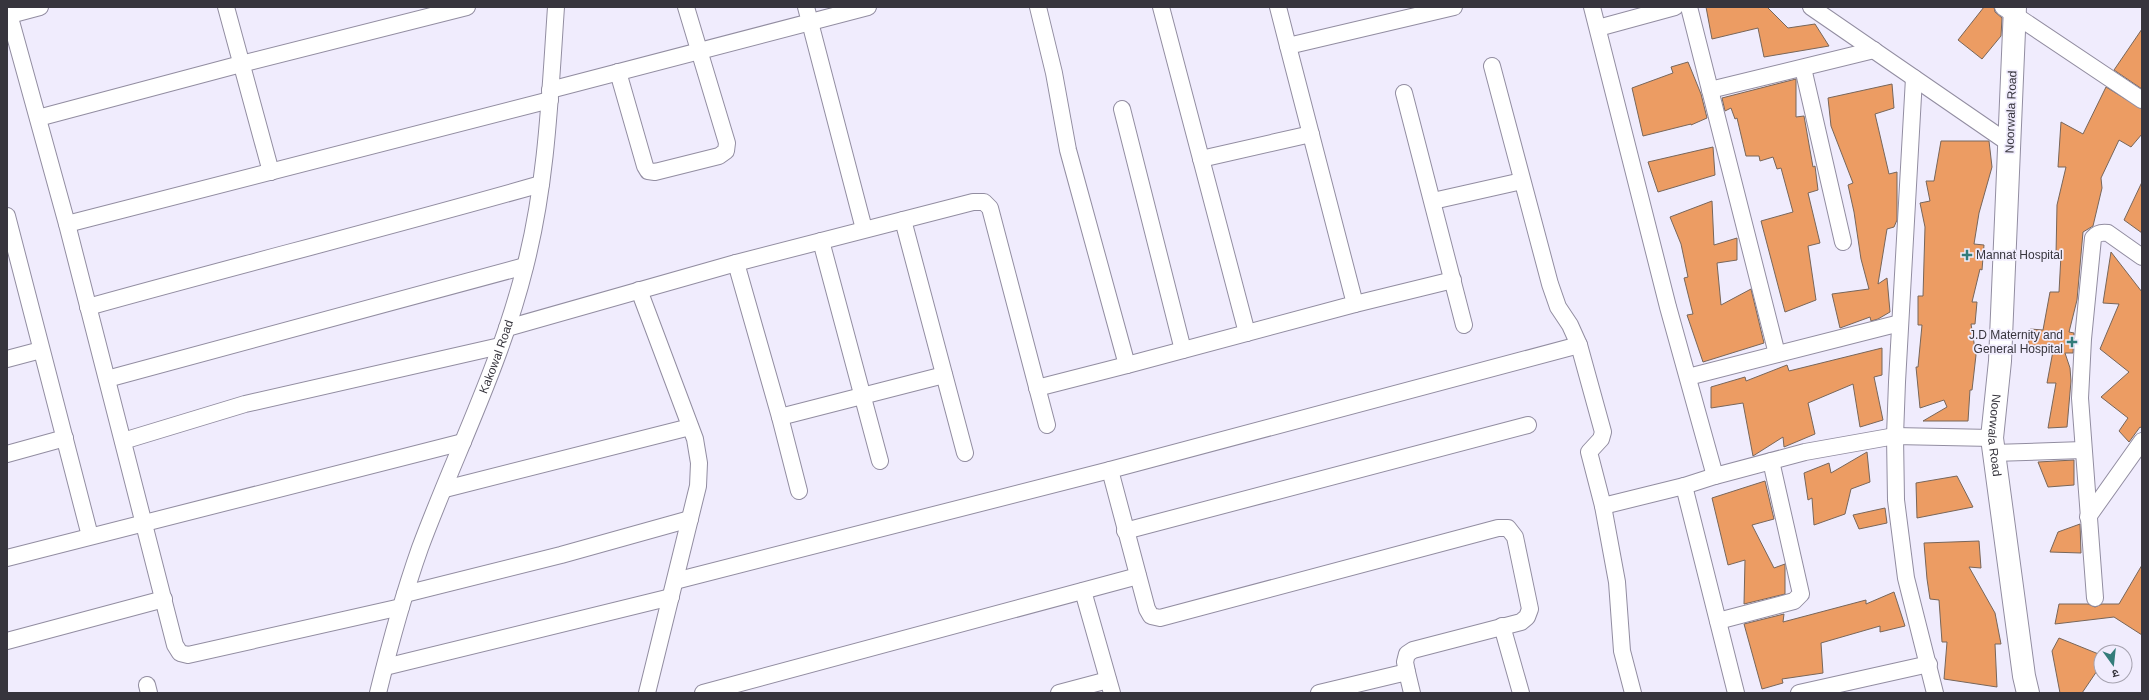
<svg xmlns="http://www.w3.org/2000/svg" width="2149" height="700" viewBox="0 0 2149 700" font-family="Arial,'Noto Sans Devanagari',sans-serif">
	<rect width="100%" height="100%" fill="#f0ecfd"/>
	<g fill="#ec9c63" stroke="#78665a">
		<path d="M 1706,7 L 1767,7 L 1788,28 L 1815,24 L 1829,46 L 1764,57 L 1758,28 L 1712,39 Z"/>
		<path d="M 1984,7 L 1994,7 L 1995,12 L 2002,18 L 2001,36 L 1982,59 L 1958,40 Z"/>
		<path d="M 2142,29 L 2142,89 L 2114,70 Z"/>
		<path d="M 1688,62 L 1701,94 L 1707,118 L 1691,125 L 1691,124 L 1643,136 L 1632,88 L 1673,73 L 1671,67 Z"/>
		<path d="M 1796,79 L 1796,117 L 1804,116 L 1813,167 L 1815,166 L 1818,190 L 1808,193 L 1820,243 L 1808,246 L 1816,300 L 1785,312 L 1761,221 L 1793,212 L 1781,168 L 1777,169 L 1773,157 L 1760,161 L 1759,156 L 1746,156 L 1737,118 L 1735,119 L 1731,108 L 1725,111 L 1722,98 Z"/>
		<path d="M 1892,84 L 1894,108 L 1875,114 L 1889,174 L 1897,172 L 1897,220 L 1894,227 L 1887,229 L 1878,284 L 1887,278 L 1890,312 L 1878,319 L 1871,321 L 1870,317 L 1840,328 L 1832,294 L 1869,289 L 1861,259 L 1854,212 L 1848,185 L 1853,183 L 1831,126 L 1828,98 Z"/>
		<path d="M 2106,87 L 2142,109 L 2142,134 L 2131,147 L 2119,140 L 2101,178 L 2102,188 L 2093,226 L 2083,232 L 2077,300 L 2069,332 L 2074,333 L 2073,353 L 2065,353 L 2070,368 L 2071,381 L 2067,427 L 2048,428 L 2056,383 L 2047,383 L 2053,351 L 2028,349 L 2030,329 L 2043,330 L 2050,292 L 2059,292 L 2061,255 L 2056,255 L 2057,205 L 2066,167 L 2058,167 L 2061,122 L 2083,134 Z"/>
		<path d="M 1941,141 L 1989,141 L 1992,167 L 1979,213 L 1974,244 L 1984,245 L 1982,270 L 1980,269 L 1972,302 L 1977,302 L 1975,324 L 1971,324 L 1976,355 L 1972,390 L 1970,390 L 1968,421 L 1923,421 L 1947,407 L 1944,400 L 1920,408 L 1916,367 L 1918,367 L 1922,325 L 1918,325 L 1918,296 L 1923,296 L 1925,227 L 1920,203 L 1930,201 L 1926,181 L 1934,181 Z"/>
		<path d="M 1713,147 L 1715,175 L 1658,192 L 1648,162 Z"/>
		<path d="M 2142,182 L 2142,233 L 2124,220 Z"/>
		<path d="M 1712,201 L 1714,245 L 1737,238 L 1737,260 L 1717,263 L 1721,305 L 1751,289 L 1764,343 L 1703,362 L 1687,315 L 1693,314 L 1684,278 L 1688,277 L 1681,244 L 1670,217 Z"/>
		<path d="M 2111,252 L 2142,292 L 2142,428 L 2140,427 L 2129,442 L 2119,431 L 2128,418 L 2101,397 L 2129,372 L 2100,349 L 2119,304 L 2103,303 Z"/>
		<path d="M 1882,348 L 1882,375 L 1874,377 L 1883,420 L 1860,427 L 1853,384 L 1808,403 L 1815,434 L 1784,447 L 1783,437 L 1753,456 L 1743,403 L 1711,408 L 1711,387 L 1745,377 L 1746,381 L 1787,365 L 1789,371 Z"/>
		<path d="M 1867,452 L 1870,482 L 1851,489 L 1845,514 L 1814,525 L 1812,498 L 1808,500 L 1804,473 L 1829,463 L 1831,473 Z"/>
		<path d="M 2074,460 L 2074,485 L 2048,487 L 2038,462 Z"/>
		<path d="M 1957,476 L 1973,507 L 1917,518 L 1916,483 Z"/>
		<path d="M 1765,481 L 1774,519 L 1752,525 L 1774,568 L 1785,564 L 1785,594 L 1744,604 L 1745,560 L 1728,565 L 1712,498 Z"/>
		<path d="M 1885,508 L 1887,523 L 1859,529 L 1853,515 Z"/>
		<path d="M 2080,524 L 2081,553 L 2050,552 L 2058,532 Z"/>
		<path d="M 1979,541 L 1981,568 L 1969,567 L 1995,613 L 2001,644 L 1995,644 L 1997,687 L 1944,679 L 1947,642 L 1942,642 L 1939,600 L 1930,599 L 1927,579 L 1924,543 Z"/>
		<path d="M 2142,565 L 2142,635 L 2114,617 L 2055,624 L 2059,604 L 2088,604 L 2095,607 L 2102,604 L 2119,604 Z"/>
		<path d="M 1894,592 L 1905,626 L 1880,632 L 1880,626 L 1821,643 L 1823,673 L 1782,679 L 1783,683 L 1762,689 L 1744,624 L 1784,614 L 1783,622 L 1866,600 L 1866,604 Z"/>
		<path d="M 2059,638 L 2101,655 L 2101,665 L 2082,693 L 2060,693 L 2052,651 Z"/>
	</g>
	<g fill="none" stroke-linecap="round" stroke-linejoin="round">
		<defs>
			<g id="street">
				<path d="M 7,7 L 67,224 L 175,645 L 180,653 L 188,655 L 401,607"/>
				<path d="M 226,7 L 271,172"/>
				<path d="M 806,7 L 864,229"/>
				<path d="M 1038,7 L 1054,73 L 1068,150 L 1127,365 L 1355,304 L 1288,46 L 1454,7"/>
				<path d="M 1161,7 L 1247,333"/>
				<path d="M 1278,7 L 1288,46"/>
				<path d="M 1592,7 L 1668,307 L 1715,476 L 1805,452 L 1895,436 L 1992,438"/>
				<path d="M 1689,7 L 1777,354"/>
				<path d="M 1811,7 L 2010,144"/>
				<path d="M 2003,7 L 2142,100"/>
				<path d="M 10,15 L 40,7"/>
				<path d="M 1598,28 L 1675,7"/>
				<path d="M 1492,66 L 1550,284 L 1558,307 L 1570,325 L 1579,345 L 1603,432 L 1601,439 L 1589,452 L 1603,506 L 1684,486 L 1715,476"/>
				<path d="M 1803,68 L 1843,242"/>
				<path d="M 618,72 L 645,166 L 648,171 L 655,172 L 719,156 L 726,151 L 727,143 L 686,7"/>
				<path d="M 1914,78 L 1897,382 L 1895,436 L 1896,500 L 1906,578 L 1935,693"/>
				<path d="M 550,90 L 868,7"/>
				<path d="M 1710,90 L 1874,50"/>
				<path d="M 1404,93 L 1464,325"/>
				<path d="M 1122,109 L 1183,350"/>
				<path d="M 38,118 L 241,64 L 467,7"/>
				<path d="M 1201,159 L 1311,134"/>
				<path d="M 1433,201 L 1522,181"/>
				<path d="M 7,216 L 90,536"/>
				<path d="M 903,220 L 965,453"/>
				<path d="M 67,224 L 550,100"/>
				<path d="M 821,241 L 880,461"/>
				<path d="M 736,263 L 780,417 L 799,491"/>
				<path d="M 639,290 L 695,439 L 699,463 L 698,486 L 647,693"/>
				<path d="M 1355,304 L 1453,280"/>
				<path d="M 88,307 C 239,265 390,227 541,184"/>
				<path d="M 507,328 L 736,263 L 973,202 L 984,202 L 990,208 L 1047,425"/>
				<path d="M 7,359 L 41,350"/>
				<path d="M 1688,377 L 1900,323"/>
				<path d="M 107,379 L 525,266"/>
				<path d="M 1037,388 L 1127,365"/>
				<path d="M 780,417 L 944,375"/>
				<path d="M 123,441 L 245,404 L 500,346"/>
				<path d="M 1993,453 L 2083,450"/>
				<path d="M 7,454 L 65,438"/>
				<path d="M 1684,486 L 1736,693"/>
				<path d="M 445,489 L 690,427"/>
				<path d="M 1603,506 L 1617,582 L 1622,651 L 1633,693"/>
				<path d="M 2088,517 L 2142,441"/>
				<path d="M 1125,531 L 1528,425"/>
				<path d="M 7,558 L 463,442"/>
				<path d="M 675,581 L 1110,470"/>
				<path d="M 1083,591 L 1112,693"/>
				<path d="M 405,594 L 561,555 L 690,519"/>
				<path d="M 2095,598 L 2080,398 L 2083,339 L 2093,238 C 2097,233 2101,232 2108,233 L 2142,257"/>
				<path d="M 1718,621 L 1794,601 L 1801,594 L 1771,461"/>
				<path d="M 1502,626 L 1521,693"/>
				<path d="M 7,641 L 164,599"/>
				<path d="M 385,667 L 671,597"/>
				<path d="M 1407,672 L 1405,662 L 1407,654 L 1413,650 L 1521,622 L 1527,617 L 1530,609 L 1515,537 L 1508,528 L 1498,528 L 1160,618 L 1151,616 L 1147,609 L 1110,470 L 1579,345"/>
				<path d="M 147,685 L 149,693"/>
				<path id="s1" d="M 378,693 C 390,644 403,596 420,548 C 455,454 501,364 525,267 C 547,182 550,94 556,7"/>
				<path d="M 703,693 L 1138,576"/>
				<path d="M 1059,693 L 1108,680"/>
				<path d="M 1319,693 L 1407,672 L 1412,693"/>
				<path d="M 1799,693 L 1929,664"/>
			</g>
			<g id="secondary">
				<path id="s2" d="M 2015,7 L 2000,361 L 1992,438 L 2024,676 L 2028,693"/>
			</g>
		</defs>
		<use href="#street" stroke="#928da1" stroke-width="18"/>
		<use href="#secondary" stroke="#928da1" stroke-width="24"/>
		<use href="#street" stroke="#fff" stroke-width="16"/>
		<use href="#secondary" stroke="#fff" stroke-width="22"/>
	</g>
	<g fill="#337c7a" stroke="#f0ecfd" stroke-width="1.5">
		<path d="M1965 249h4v4h4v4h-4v4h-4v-4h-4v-4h4z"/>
		<path d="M2070 336h4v4h4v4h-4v4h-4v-4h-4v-4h4z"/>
	</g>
	<g text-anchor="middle" stroke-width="3.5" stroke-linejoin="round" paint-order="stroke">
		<g font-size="12" fill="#37353d" stroke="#f0ecfd">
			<text transform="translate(2011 112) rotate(-88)" y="4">Noorwala Road</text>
			<text dy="4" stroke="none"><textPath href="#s1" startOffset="357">Kakowal Road</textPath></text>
			<text dy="4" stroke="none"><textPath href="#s2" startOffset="429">Noorwala Road</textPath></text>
		</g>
		<g font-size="12" fill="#37353d" stroke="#f0ecfd" text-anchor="start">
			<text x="1976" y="259">Mannat Hospital</text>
			<text x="2063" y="339" text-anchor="end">J.D Maternity and<tspan x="2063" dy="14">General Hospital</tspan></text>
		</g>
	</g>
	<rect width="2149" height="700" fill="none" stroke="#37353d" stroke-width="16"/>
	<g transform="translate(2113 664) rotate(165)"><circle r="19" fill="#f0ecfd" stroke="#a6a3b0"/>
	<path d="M0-3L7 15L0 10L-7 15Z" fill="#337c7a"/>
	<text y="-6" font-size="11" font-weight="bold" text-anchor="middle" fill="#37353d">उ</text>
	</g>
</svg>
